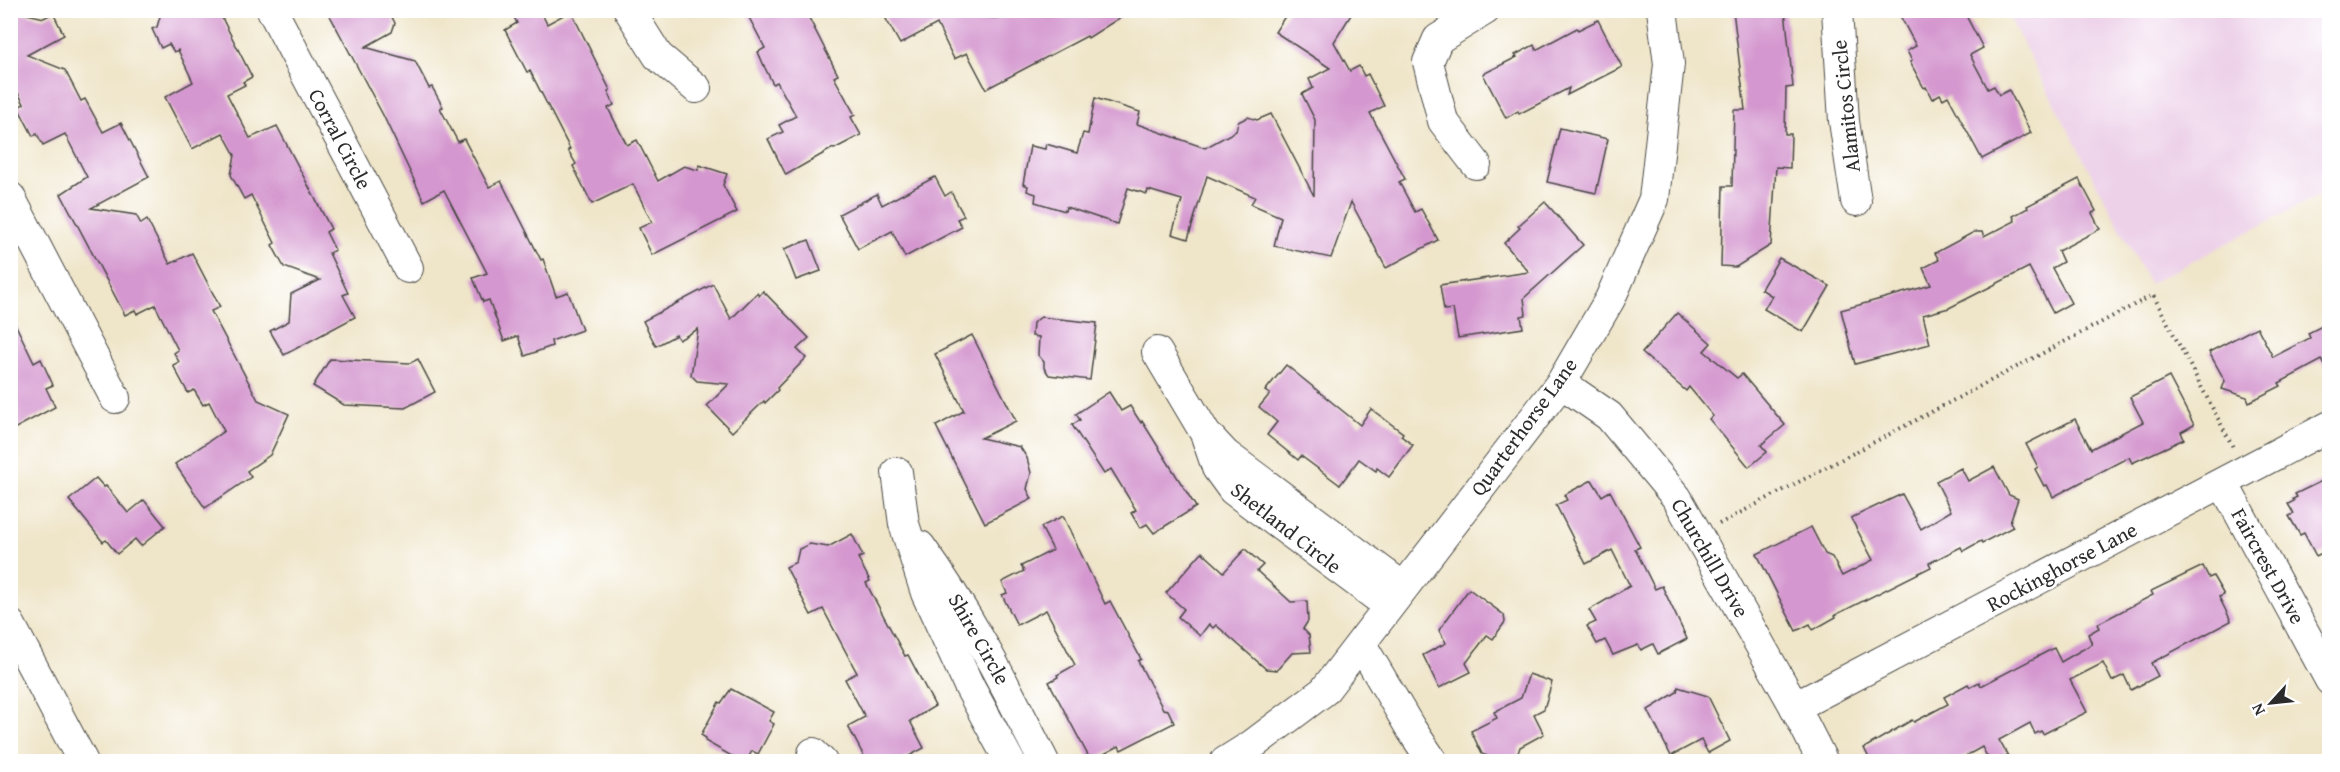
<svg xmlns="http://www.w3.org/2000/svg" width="2340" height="772" viewBox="0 0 2340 772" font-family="'Gentium Book Plus',serif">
	<rect width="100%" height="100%" fill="#fff"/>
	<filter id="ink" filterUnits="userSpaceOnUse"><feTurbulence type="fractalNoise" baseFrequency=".0167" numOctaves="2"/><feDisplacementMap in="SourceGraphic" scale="12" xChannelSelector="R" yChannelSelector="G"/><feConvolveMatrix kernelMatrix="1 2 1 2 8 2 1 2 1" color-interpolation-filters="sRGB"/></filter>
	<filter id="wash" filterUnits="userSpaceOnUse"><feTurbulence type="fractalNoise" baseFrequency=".008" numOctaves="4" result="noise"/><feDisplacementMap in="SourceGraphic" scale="24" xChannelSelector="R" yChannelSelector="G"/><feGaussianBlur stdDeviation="1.35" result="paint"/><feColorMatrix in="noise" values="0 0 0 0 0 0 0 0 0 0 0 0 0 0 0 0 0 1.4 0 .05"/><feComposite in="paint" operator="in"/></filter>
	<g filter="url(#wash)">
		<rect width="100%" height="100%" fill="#efe5c9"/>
		<path fill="#edd1e9" d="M 2006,11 L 2329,11 L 2329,190 L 2149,284 Z"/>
		<g id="blocks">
			<g fill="#d497cf">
				<path d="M 10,10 L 44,18 L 53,13 L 64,35 L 27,55 L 65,70 L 81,101 L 85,99 L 103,132 L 121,123 L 149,177 L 91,208 L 136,215 L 141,224 L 147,220 L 170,264 L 192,253 L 220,307 L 211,311 L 258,400 L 289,414 L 270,455 L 247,471 L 251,477 L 205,508 L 175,464 L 224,431 L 209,402 L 203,405 L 194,390 L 188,393 L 173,365 L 179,362 L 174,353 L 178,350 L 155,305 L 137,314 L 135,310 L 125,315 L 61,194 L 87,177 L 65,134 L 43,145 L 37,134 L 33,136 L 18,107 L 24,104 L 10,78 Z"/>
				<path d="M 166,10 L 218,10 L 252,77 L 243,82 L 245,85 L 227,94 L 250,138 L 277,126 L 331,229 L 326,232 L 335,250 L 329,253 L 348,293 L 343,295 L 355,317 L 284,355 L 270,331 L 289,321 L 291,294 L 320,280 L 284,267 L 272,245 L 275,243 L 251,195 L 244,199 L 231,175 L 235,155 L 223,133 L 192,149 L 165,97 L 193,82 L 178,50 L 174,52 L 169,44 L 161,48 L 152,29 L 157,27 L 161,13 Z"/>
				<path d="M 327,10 L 388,10 L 395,23 L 392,32 L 365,47 L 415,61 L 429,88 L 432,87 L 443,107 L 440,108 L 458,142 L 464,139 L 489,187 L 501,181 L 541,260 L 543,259 L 556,296 L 568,292 L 582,330 L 551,341 L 552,346 L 525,356 L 518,336 L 504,341 L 489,300 L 483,302 L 473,278 L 487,273 L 444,190 L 424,201 L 383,115 Z"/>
				<path d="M 510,10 L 540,10 L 547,24 L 571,11 L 610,90 L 608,91 L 614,105 L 608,108 L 627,145 L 637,140 L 658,181 L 684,166 L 698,170 L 699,165 L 727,174 L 723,185 L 737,212 L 652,255 L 639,228 L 652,222 L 633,184 L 592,204 L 573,166 L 576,164 L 568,150 L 570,149 L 530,71 L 527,72 L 505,30 L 517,23 Z"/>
				<path d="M 745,10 L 805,10 L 838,75 L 834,77 L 855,115 L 851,117 L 861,135 L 834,149 L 833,148 L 786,175 L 768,139 L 783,132 L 779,125 L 796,116 L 777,82 L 773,84 L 765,68 L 758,52 L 765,48 Z"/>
				<path d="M 881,10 L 963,10 L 955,15 L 995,18 L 1010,16 L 1027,10 L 1132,10 L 1088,38 L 1087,36 L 986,89 L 967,53 L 954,59 L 937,24 L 900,44 Z"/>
				<path d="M 1289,10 L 1354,10 L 1334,42 L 1350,71 L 1359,66 L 1364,76 L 1368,74 L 1384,106 L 1370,113 L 1405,179 L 1399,182 L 1415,212 L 1421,209 L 1438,240 L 1386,268 L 1351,202 L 1331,258 L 1274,246 L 1281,217 L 1251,204 L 1255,197 L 1207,176 L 1188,239 L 1172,234 L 1182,200 L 1148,190 L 1147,194 L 1128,188 L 1117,224 L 1066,207 L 1065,211 L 1035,202 L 1036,194 L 1027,191 L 1028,186 L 1023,184 L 1030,146 L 1045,149 L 1046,144 L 1077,153 L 1083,133 L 1088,134 L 1095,98 L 1140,112 L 1137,124 L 1205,148 L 1236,131 L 1238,122 L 1248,117 L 1257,120 L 1271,114 L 1314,196 L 1315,120 L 1302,94 L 1313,88 L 1309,79 L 1330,68 L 1275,32 Z"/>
				<path d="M 1733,10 L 1785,10 L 1793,87 L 1786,88 L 1785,134 L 1791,134 L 1790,168 L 1776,167 L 1771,245 L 1736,267 L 1721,266 L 1723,186 L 1732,186 L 1734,110 L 1745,110 Z"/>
				<path d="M 1897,10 L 1963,10 L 1983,48 L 1970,55 L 1988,89 L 1994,86 L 1999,95 L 2009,90 L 2031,133 L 1982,159 L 1948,96 L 1943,99 L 1940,94 L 1932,99 L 1926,87 L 1924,88 L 1910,62 L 1912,61 L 1907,51 L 1916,46 Z"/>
				<path d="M 1598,20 L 1622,67 L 1567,95 L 1569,88 L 1519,114 L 1518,111 L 1506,118 L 1483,74 L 1517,57 L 1515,55 L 1534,45 L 1536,50 L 1577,28 L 1578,30 Z"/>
				<path d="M 1560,128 L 1608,139 L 1596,193 L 1547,182 Z"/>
				<path d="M 935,177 L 945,196 L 951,192 L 964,216 L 957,219 L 962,227 L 905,257 L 892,231 L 858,249 L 839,214 L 877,194 L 882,205 Z"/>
				<path d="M 2079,179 L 2096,211 L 2092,213 L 2100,229 L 2058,251 L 2063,262 L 2052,268 L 2071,303 L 2053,313 L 2029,267 L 1949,308 L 1923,315 L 1930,344 L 1855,364 L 1841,310 L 1931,285 L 1923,268 L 1939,260 L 1935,253 L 1974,232 L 1982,232 L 1984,237 L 2015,221 L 2013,216 L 2028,208 L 2027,206 Z"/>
				<path d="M 1545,202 L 1583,245 L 1524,298 L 1526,315 L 1521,316 L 1523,328 L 1458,338 L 1453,309 L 1444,310 L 1440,285 L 1529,272 L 1504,243 L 1520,228 L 1518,226 Z"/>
				<path d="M 809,240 L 821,271 L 796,280 L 784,249 Z"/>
				<path d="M 1779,258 L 1830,286 L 1803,332 L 1764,309 L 1772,296 L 1761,289 Z"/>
				<path d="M 713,284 L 731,319 L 757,293 L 759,296 L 763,291 L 809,338 L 797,349 L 806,358 L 777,388 L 778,390 L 765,403 L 764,401 L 732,432 L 707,406 L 729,384 L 697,381 L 691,375 L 698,329 L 679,340 L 676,335 L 656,346 L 643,321 Z"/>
				<path d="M 10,313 L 34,363 L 41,359 L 53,385 L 46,388 L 55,407 L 10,431 Z"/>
				<path d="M 1677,313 L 1711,343 L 1704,351 L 1737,378 L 1742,374 L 1785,425 L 1761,445 L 1767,452 L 1749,467 L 1709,419 L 1713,416 L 1689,387 L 1686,391 L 1642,353 Z"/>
				<path d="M 1041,317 L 1097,323 L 1090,380 L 1049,375 L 1044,368 L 1044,362 L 1038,355 L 1039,337 L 1032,336 L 1033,323 Z"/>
				<path d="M 2330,322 L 2330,375 L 2322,360 L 2279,383 L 2281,386 L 2249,402 L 2247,397 L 2222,389 L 2225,381 L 2209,352 L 2257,327 L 2273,357 L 2310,338 L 2308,333 Z"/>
				<path d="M 972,335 L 1016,421 L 981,438 L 1020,447 L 1027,458 L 1031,473 L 1027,489 L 1032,499 L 985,523 L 936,426 L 964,411 L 935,354 Z"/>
				<path d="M 330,359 L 410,363 L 418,359 L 435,392 L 405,408 L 344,405 L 313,386 Z"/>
				<path d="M 1286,365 L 1360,425 L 1371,409 L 1403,433 L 1401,436 L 1413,445 L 1389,477 L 1377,468 L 1376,471 L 1359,459 L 1340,485 L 1301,456 L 1298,460 L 1267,435 L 1277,422 L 1259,407 L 1270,394 L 1265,391 Z"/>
				<path d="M 2169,377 L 2194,425 L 2181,432 L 2184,439 L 2132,463 L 2129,457 L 2053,497 L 2047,485 L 2044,486 L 2035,469 L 2038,467 L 2026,444 L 2075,419 L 2091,449 L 2143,422 L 2130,397 Z"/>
				<path d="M 1109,392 L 1121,411 L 1130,406 L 1141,423 L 1142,421 L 1196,507 L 1154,533 L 1147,524 L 1140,528 L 1131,513 L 1136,510 L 1111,469 L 1104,474 L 1072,425 L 1080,420 L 1076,414 Z"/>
				<path d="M 1994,467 L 2009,495 L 2018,499 L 2010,522 L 2013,527 L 1982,543 L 1981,541 L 1963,551 L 1961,547 L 1929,563 L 1931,567 L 1835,615 L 1836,617 L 1813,630 L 1810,624 L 1796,631 L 1757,554 L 1811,527 L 1825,554 L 1832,557 L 1842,576 L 1873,560 L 1851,518 L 1902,494 L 1921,529 L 1951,511 L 1936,481 L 1961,468 L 1968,481 Z"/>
				<path d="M 2330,477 L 2330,549 L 2316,556 L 2304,533 L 2300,535 L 2289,516 L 2294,514 L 2288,504 L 2294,501 L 2293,499 L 2297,497 L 2295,494 Z"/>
				<path d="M 96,478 L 104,487 L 106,486 L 128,513 L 144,500 L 165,526 L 141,546 L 135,539 L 117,554 L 106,540 L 103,542 L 69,500 Z"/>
				<path d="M 1592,480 L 1602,496 L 1610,491 L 1640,547 L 1635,549 L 1655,589 L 1662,586 L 1687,639 L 1658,654 L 1653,644 L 1641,650 L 1638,645 L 1613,655 L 1605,640 L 1597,644 L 1587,626 L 1596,622 L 1589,610 L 1630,586 L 1612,550 L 1586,564 L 1556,505 L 1567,500 L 1564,495 Z"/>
				<path d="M 1063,516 L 1105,604 L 1110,601 L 1141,659 L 1138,661 L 1163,709 L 1168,710 L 1174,723 L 1121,750 L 1119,746 L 1091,761 L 1049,682 L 1058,677 L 1057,675 L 1075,665 L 1046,610 L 1017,625 L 1002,595 L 1007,593 L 1002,582 L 1024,571 L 1021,566 L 1053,550 L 1041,527 Z"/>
				<path d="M 852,534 L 863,556 L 858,558 L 870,581 L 866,583 L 905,656 L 908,655 L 935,706 L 910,721 L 924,748 L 898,762 L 867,762 L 848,726 L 865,717 L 845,679 L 857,673 L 823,609 L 811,615 L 786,567 L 796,562 L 799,549 L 810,544 L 828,547 Z"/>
				<path d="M 1245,549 L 1263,565 L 1257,571 L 1291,602 L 1307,601 L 1308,621 L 1303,629 L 1309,635 L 1311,652 L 1292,653 L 1277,670 L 1266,669 L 1216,625 L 1213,628 L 1209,624 L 1200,636 L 1178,617 L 1184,609 L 1166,593 L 1202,552 L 1224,572 Z"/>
				<path d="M 2203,566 L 2209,578 L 2213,576 L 2224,595 L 2219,597 L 2231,621 L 2151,663 L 2158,676 L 2131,690 L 2124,675 L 2112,681 L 2103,663 L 2070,680 L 2087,712 L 2043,734 L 2041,731 L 2035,734 L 2030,723 L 1999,740 L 2008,756 L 1997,762 L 1990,762 L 1982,747 L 1955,762 L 1871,762 L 1864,748 L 1912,720 L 1914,722 L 1948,704 L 1944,697 L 1968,684 L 1970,687 L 1979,682 L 1981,686 L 2054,648 L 2061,662 L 2092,644 L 2088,634 L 2099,628 L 2097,624 L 2153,595 L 2151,591 Z"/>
				<path d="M 1469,589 L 1504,615 L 1505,622 L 1493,639 L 1487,635 L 1466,663 L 1471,672 L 1439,688 L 1423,655 L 1446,643 L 1439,630 Z"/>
				<path d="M 1529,674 L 1552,682 L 1544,709 L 1534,714 L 1544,734 L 1520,747 L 1516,759 L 1511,762 L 1501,762 L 1482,754 L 1471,731 L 1497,718 L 1494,712 L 1521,698 Z"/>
				<path d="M 1678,687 L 1708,696 L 1730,741 L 1708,753 L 1701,740 L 1671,756 L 1648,710 L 1677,692 Z"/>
				<path d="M 731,689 L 774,712 L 769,721 L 774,724 L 758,754 L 752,751 L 746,762 L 742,762 L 705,741 L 706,738 L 701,735 L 719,702 L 721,703 Z"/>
			</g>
		</g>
	</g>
	<g filter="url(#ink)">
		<use href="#blocks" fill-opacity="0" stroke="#484743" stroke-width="1.5"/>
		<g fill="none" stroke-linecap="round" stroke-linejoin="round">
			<defs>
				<g id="minor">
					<path d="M 272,10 L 408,268"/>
					<path d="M 629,10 L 658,56 L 696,88"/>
					<path d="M 1837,10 L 1844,121 L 1856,201"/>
					<path d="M 1476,164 L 1443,121 L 1428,62 L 1438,39 L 1485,10"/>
					<path d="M 10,197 L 115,398"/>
					<path d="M 1157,352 L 1205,433 L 1217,468 L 1233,490 L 1389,606"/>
					<path d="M 1561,383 L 1609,416 L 1677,498 L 1795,707 L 1823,762"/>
					<path d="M 1211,439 L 1225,454 L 1403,587"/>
					<path d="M 897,472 L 904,524 L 926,593 L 969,686 L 1010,762"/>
					<path d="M 2223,483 L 2330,680"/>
					<path d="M 920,546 C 969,613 1006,687 1044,762"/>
					<path d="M 10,624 L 83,762"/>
					<path d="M 1361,644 L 1411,729 L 1433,762"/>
					<path d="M 1795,707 L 2330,426"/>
					<path d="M 813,753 L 822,762"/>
					<path d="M 1225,762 L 1252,745 L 1324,691 L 1561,383 L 1610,299 L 1654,199 L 1669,64 L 1662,10"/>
				</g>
			</defs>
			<use href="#minor" stroke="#484743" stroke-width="32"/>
			<path stroke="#484743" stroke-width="4" stroke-dasharray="1.5 4.5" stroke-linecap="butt" d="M 1719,524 L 2153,295 L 2234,449"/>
			<use href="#minor" stroke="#fff" stroke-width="30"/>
		</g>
	</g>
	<g text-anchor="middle" stroke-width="5" stroke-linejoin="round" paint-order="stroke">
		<g font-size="21" fill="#2b2b2b" stroke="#fff">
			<text transform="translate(1846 106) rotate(-96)" y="7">Alamitos Circle</text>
			<text transform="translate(340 139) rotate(62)" y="7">Corral Circle</text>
			<text transform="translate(1524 427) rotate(-54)" y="7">Quarterhorse Lane</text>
			<text transform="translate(1286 528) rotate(38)" y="7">Shetland Circle</text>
			<text transform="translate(1710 558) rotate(60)" y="7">Churchill Drive</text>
			<text transform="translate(2268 566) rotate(61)" y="7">Faircrest Drive</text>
			<text transform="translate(2062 567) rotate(-28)" y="7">Rockinghorse Lane</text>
			<text transform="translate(979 639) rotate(60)" y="7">Shire Circle</text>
		</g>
	</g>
	<rect width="2340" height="772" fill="none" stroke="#fff" stroke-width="36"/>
	<g transform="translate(2271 703) rotate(243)" stroke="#ffffff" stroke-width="4.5" paint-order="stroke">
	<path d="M0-4.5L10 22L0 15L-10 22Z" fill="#2b2b2b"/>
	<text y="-9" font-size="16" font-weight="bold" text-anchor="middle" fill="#2b2b2b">N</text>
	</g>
</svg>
